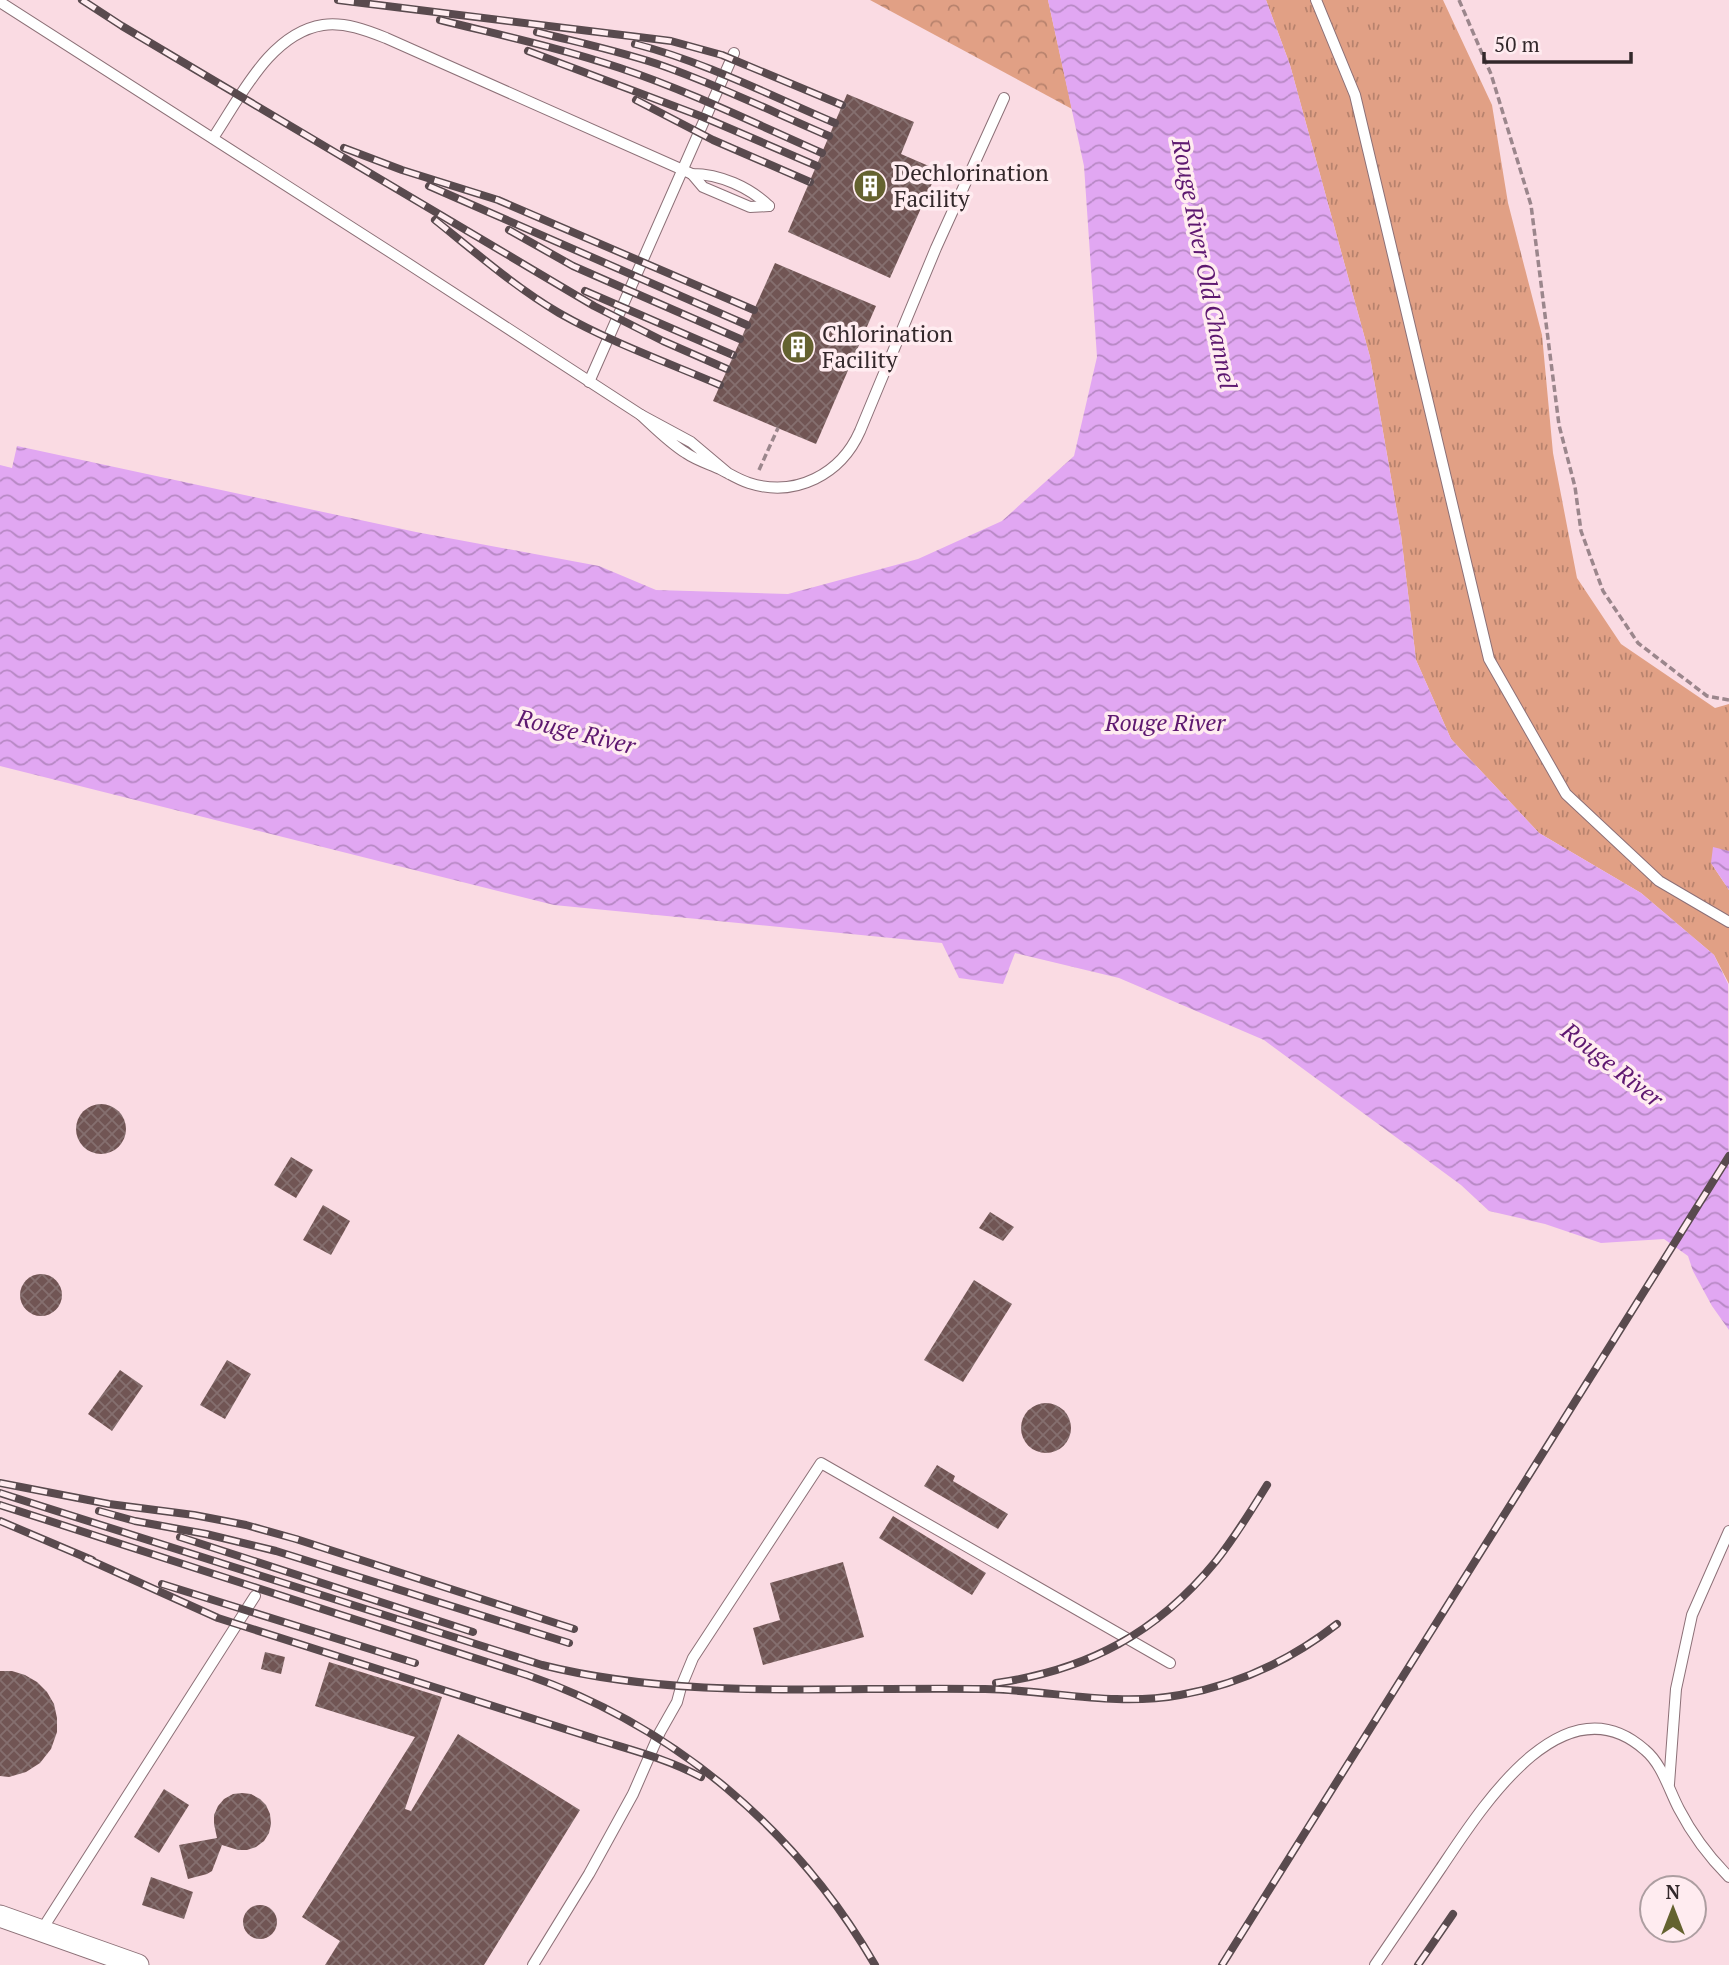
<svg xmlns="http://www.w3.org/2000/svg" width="1729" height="1965" viewBox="0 0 1729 1965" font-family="'PT Serif',serif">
	<defs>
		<pattern id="grass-tufts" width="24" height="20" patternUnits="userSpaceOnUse" patternTransform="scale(1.75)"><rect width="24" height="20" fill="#e1a085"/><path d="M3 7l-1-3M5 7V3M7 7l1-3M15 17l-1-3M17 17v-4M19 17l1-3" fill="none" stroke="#b7826d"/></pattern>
		<pattern id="forest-crowns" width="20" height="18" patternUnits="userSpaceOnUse" patternTransform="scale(1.75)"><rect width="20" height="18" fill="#e1a085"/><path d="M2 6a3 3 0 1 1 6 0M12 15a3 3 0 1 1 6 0" fill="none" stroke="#b7826d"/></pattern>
		<pattern id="water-waves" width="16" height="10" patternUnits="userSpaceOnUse" patternTransform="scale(1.75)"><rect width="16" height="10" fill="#e1a7f2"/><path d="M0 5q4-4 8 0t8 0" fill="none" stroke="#b788c4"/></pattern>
		<pattern id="building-cross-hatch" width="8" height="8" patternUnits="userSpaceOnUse" patternTransform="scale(1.75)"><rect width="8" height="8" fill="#715554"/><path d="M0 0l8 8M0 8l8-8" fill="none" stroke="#856f6f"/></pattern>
	</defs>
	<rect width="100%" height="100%" fill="#fadbe3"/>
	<path fill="url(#grass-tufts)" d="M 1266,0 L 1443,0 L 1492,105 L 1508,203 L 1542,335 L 1553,453 L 1577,578 L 1621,644 L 1715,708 L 1729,704 L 1729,851 L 1711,863 L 1729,890 L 1729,984 L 1714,955 L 1641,893 L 1539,833 L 1451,739 L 1416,660 L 1401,535 L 1370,357 L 1290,65 Z"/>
	<path fill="url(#forest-crowns)" d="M 870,0 L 1048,0 L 1072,109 Z"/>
	<g fill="url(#water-waves)">
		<path d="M 1048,0 L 1266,0 L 1290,65 L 1370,357 L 1401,535 L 1416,660 L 1451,739 L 1539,833 L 1641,893 L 1714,955 L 1728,984 L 1729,1330 L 1712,1306 L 1693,1271 L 1688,1256 L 1664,1239 L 1601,1243 L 1545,1224 L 1489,1211 L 1461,1185 L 1264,1040 L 1119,978 L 1015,953 L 1003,984 L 959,978 L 942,943 L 554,905 L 0,766 L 0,465 L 12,468 L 17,446 L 416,532 L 599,566 L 656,590 L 788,594 L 918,559 L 1002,521 L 1074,456 L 1097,357 L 1084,166 Z"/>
		<path d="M 1713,847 L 1729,851 L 1729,890 L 1711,863 Z"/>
	</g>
	<g fill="url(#building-cross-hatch)">
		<path d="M 847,94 L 914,122 L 901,154 L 938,170 L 890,278 L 788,232 Z"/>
		<path d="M 775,263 L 876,306 L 816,444 L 713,401 Z"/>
		<circle cx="101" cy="1129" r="25"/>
		<path d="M 291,1157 L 313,1170 L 296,1198 L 274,1185 Z"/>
		<path d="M 323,1205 L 350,1221 L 331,1255 L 303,1240 Z"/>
		<path d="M 990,1212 L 1014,1227 L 1003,1241 L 979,1228 Z"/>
		<circle cx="41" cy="1295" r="21"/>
		<path d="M 974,1280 L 1012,1304 L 963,1382 L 924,1360 Z"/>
		<path d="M 227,1360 L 251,1374 L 225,1419 L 200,1405 Z"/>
		<path d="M 120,1370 L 143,1386 L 112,1431 L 88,1414 Z"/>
		<circle cx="1046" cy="1428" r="25"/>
		<path d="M 937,1465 L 955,1476 L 953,1481 L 1008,1514 L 998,1529 L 924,1486 Z"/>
		<path d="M 893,1516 L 986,1573 L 972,1595 L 879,1538 Z"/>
		<path d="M 843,1562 L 864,1637 L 763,1665 L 753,1628 L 780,1620 L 770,1583 Z"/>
		<path d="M 265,1652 L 285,1657 L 281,1674 L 261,1669 Z"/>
		<path d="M 329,1662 L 442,1697 L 405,1809 L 411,1811 L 458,1734 L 580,1810 L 484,1965 L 325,1965 L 340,1941 L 302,1917 L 415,1737 L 315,1706 Z"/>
		<path d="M 0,1671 L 12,1671 L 25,1675 L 37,1682 L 47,1692 L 54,1704 L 57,1718 L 57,1732 L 51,1749 L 40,1763 L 26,1772 L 9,1777 L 0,1776 Z"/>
		<path d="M 164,1789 L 189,1805 L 159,1853 L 134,1837 Z"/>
		<path d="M 242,1793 L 251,1794 L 260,1799 L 266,1805 L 270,1814 L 271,1824 L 269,1833 L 264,1841 L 256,1847 L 247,1850 L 238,1850 L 222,1845 L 212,1871 L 207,1874 L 188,1879 L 179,1845 L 217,1838 L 214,1824 L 214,1815 L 218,1806 L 224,1799 L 233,1794 Z"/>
		<path d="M 151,1877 L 193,1892 L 184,1919 L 142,1905 Z"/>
		<circle cx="260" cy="1922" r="17"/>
	</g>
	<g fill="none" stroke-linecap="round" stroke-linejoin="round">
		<defs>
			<g id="lane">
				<path d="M 1316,0 L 1355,95 L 1489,659 L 1566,794 L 1659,881 L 1729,922"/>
				<path d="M 0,2 L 401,259 L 641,415"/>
				<path d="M 213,138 C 240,98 270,33 323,25 C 345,22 366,30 386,38 L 692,174 C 720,174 749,187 769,206"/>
				<path d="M 692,174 L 703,187 L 750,207 L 769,206"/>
				<path d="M 589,382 L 734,53"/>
				<path d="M 729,474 L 691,442 L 641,415 C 655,428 670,443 686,453 C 696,460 709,464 720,469 C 730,474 739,480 749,483 C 796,498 841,474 860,431 L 936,248 L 1004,98"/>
				<path d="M 1669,1784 L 1676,1689 L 1692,1615 L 1729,1531"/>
				<path d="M 41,1931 L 255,1596"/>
				<path d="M 533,1965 L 589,1874 L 633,1794 L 660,1732 L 677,1702 L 681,1687 L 693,1658 L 821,1463 L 1170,1663"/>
				<path d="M 1375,1965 C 1397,1933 1419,1900 1441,1868 C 1480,1810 1563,1677 1645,1750 C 1662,1764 1669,1790 1679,1809 C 1692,1834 1709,1857 1729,1877"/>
			</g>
			<path id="street" d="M 0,1916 L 138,1965"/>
		</defs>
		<use href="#lane" stroke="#8c7077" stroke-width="12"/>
		<use href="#street" stroke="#8c7077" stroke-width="23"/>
		<g stroke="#9b868c" stroke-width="3.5" stroke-dasharray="7 3.5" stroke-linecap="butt">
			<path d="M 1459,0 L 1491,74 L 1531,205 L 1559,425 L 1575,487 L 1581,531 L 1603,591 L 1638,643 L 1707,696 L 1729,700"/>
			<path d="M 759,470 L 778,428"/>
		</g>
		<use href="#lane" stroke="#fff" stroke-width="10"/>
		<use href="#street" stroke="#fff" stroke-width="21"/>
		<defs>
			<g id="rail">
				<path d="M 82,0 L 122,26 L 594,306 L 663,341 L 727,369"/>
				<path d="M 338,0 L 671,41 L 722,55 L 842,105"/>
				<path d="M 440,20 C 500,35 561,48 620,68 C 689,91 756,124 822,153"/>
				<path d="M 537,32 C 580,43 624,52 666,67 C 722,87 775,113 829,136"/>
				<path d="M 635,44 C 705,62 769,95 835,123"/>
				<path d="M 528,51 L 703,117 L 817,166"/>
				<path d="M 636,100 L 713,140 L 810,182"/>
				<path d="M 344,148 L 402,170 L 498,200 L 754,310"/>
				<path d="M 429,186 L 747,325"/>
				<path d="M 435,220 C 475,252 515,287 559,313 C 610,342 666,362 720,385"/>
				<path d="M 509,230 L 573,266 L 740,339"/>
				<path d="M 585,291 L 733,355"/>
				<path d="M 0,1483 L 109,1504 L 194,1515 L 246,1525 L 296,1539 L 574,1629"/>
				<path d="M 0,1493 L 542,1665 C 686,1701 837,1686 985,1689 C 1050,1690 1114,1707 1180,1695 C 1237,1685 1291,1660 1337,1624"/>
				<path d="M 0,1505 L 527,1675 C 674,1726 797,1830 875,1965"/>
				<path d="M 99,1511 L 135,1521 L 206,1534 L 276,1551 L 569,1643"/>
				<path d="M 0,1521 L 92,1560"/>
				<path d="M 180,1537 L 473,1632"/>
				<path d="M 85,1558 L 218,1618 L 593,1738 C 630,1750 666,1758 701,1777"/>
				<path d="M 162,1584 L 415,1663"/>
				<path d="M 996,1683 C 1088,1670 1157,1633 1216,1561 C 1235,1537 1251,1511 1267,1485"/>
				<path d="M 1222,1965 L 1729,1156"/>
				<path d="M 1418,1965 L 1453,1914"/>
			</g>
		</defs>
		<use href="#rail" stroke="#594a4e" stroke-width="8"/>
		<use href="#rail" stroke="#ffecf0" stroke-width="5" stroke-dasharray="16" stroke-linecap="butt"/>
	</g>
	<defs>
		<symbol id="building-disc" viewBox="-11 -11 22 22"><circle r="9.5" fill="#64622f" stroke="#ffecf0"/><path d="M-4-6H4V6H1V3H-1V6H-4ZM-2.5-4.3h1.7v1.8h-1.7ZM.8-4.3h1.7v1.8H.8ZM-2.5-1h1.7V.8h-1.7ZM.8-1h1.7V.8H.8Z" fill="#fff"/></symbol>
	</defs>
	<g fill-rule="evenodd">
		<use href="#building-disc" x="851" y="167" width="38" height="38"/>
		<use href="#building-disc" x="779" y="328" width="38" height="38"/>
	</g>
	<g text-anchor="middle" stroke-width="7" stroke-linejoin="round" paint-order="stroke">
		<g font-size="23" fill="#33282b" stroke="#ffecf0" text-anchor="start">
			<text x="894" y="181">Dechlorination<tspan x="894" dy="26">Facility</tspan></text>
			<text x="822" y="342">Chlorination<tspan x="822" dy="26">Facility</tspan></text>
		</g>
		<g font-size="24" font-style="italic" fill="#5e1870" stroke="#ffecf0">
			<text transform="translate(1204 264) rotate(79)" y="8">Rouge River Old Channel</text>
			<text x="1165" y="731">Rouge River</text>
			<text transform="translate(576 732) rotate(14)" y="8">Rouge River</text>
			<text transform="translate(1612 1065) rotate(38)" y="8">Rouge River</text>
		</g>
	</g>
	<g transform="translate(1673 1909)"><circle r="33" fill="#ffecf0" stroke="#ad9ea1" stroke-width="2"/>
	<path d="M0-5L12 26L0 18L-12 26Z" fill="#64622f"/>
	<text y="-10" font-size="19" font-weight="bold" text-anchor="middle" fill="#33282b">N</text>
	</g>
	<path d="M1484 52v10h147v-10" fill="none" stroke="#33282b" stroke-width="3.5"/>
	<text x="1494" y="52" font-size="21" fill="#33282b" stroke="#ffecf0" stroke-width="5" paint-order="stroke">50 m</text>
</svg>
